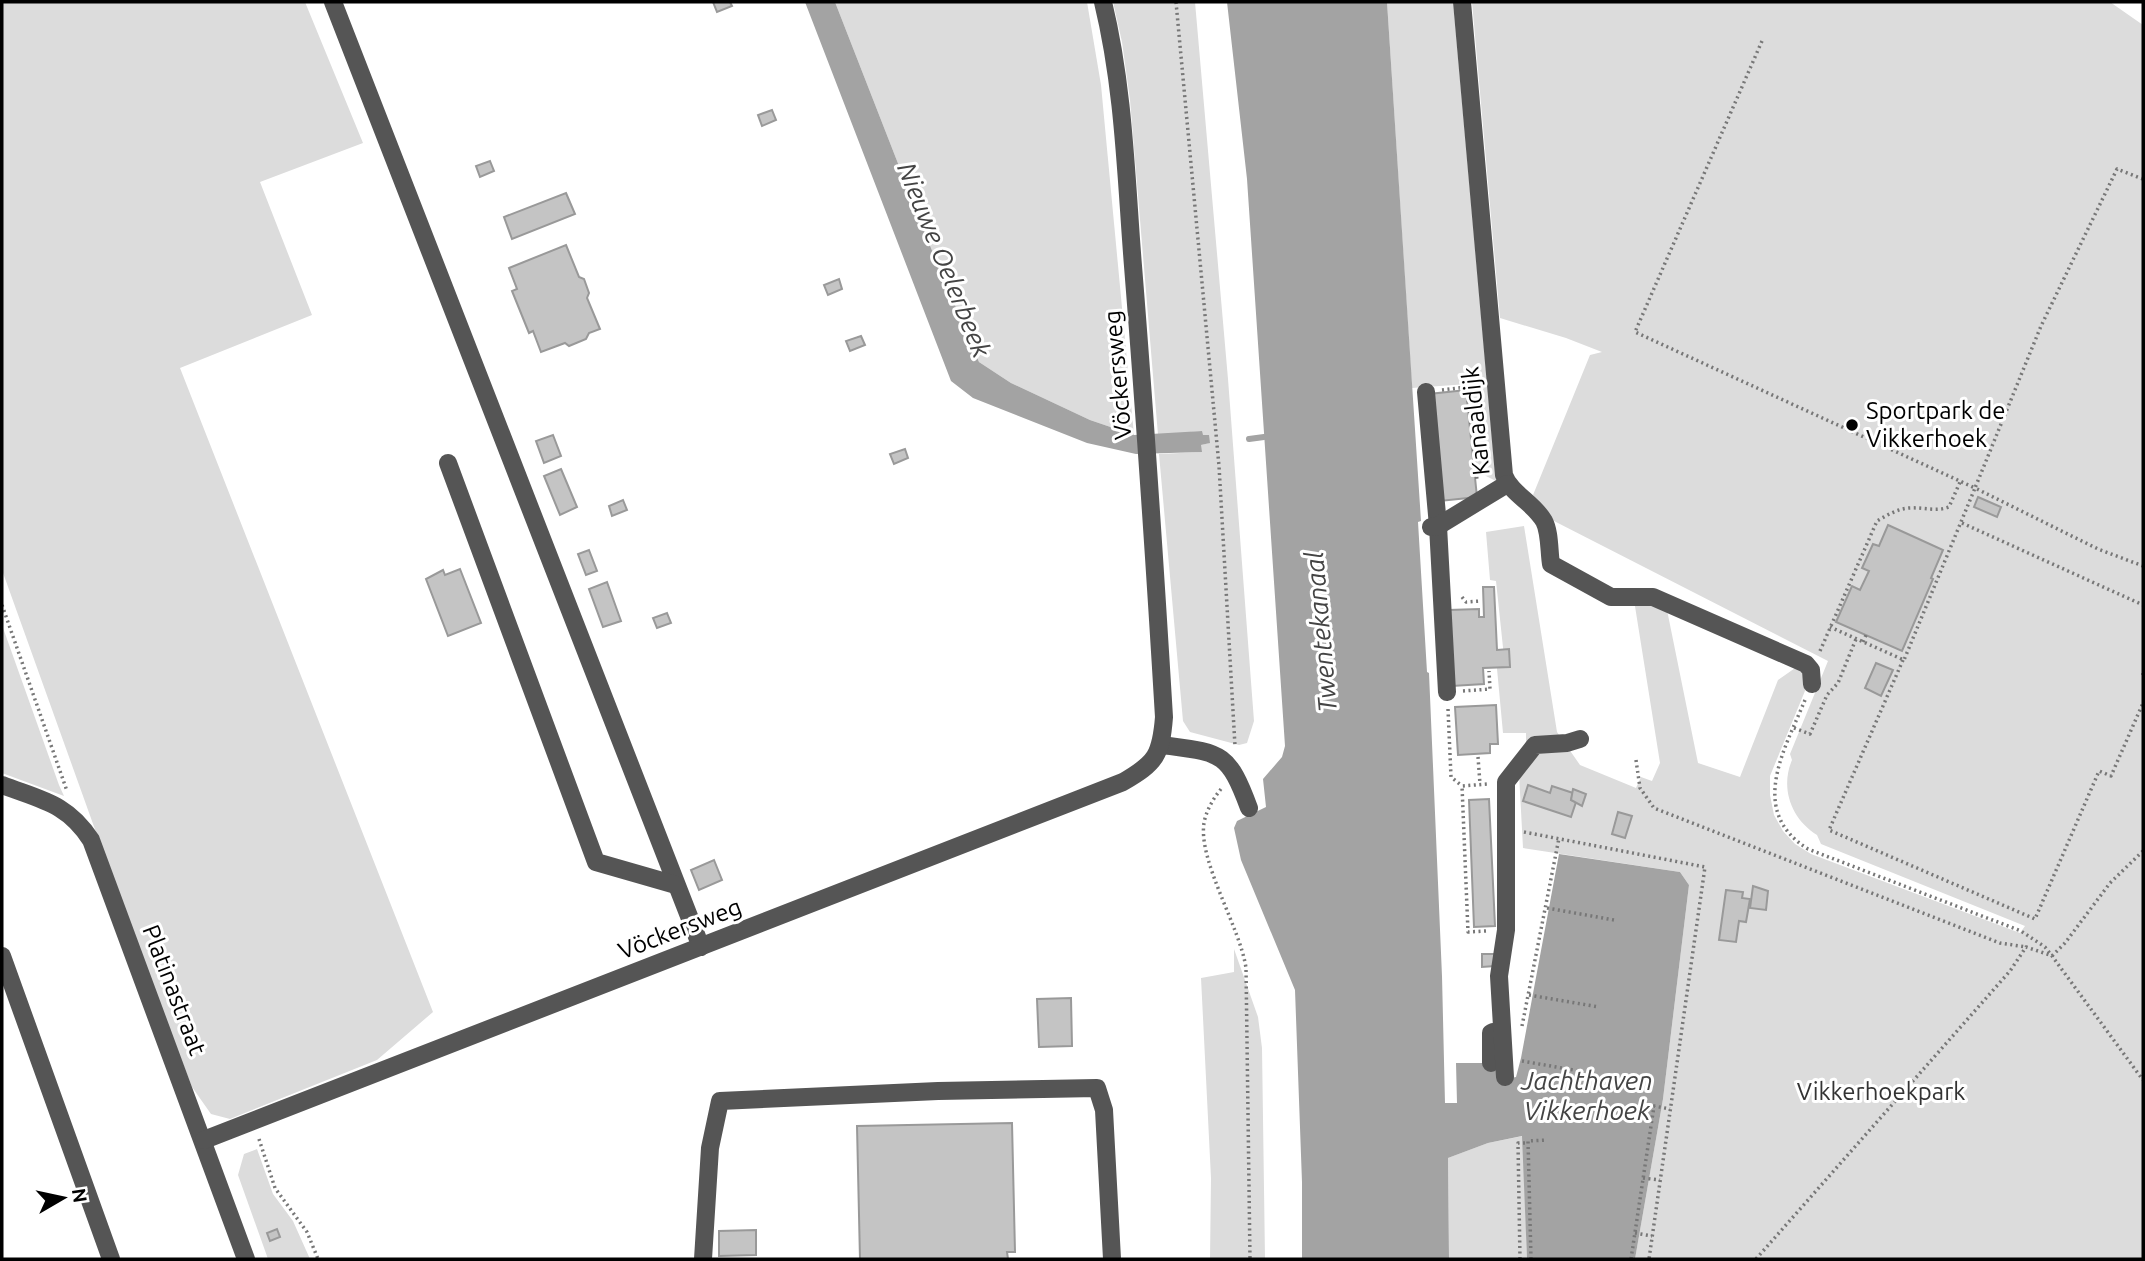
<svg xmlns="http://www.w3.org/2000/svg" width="2145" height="1261" viewBox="0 0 2145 1261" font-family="Ubuntu,sans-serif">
	<rect width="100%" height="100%" fill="#fff"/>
	<g fill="#dcdcdc" fill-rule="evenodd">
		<path d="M 2,2 L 305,2 L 363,143 L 260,182 L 312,315 L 180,368 L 433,1012 L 377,1060 L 230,1119 L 211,1114 L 192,1087 L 103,858 L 97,835 L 2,570 Z"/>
		<path d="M 835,2 L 1087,2 L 1101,85 L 1134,435 L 1090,420 L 1011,383 L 979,362 L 931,248 Z"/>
		<path d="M 1113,2 L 1195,2 L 1228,379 L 1254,721 L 1247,743 L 1239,745 L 1190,732 L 1183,721 L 1159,454 L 1201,452 L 1201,445 L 1209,443 L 1209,435 L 1202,435 L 1201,431 L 1158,435 L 1130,100 L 1122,42 Z"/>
		<path d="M 1387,2 L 1453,2 L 1496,481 L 1480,473 L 1477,467 L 1468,384 L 1412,388 Z"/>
		<path d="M 1472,2 L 2110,2 L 2143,25 L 2143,1259 L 1635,1259 L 1663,1099 L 1689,885 L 1680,872 L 1523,848 L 1518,755 L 1526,748 L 1526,733 L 1503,733 L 1496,658 L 1504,657 L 1496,581 L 1490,580 L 1486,532 L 1524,526 L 1557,732 L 1580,765 L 1636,788 L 1641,777 L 1652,781 L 1660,763 L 1634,600 L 1667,610 L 1698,763 L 1740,777 L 1778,680 L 1798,666 L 1803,668 L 1807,686 L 1770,776 L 1770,795 L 1774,815 L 1783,831 L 1795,844 L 1811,854 L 2020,933 L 2025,926 L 1821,844 L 1817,835 C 1791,819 1780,788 1792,760 L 1790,754 L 1828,661 L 1554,521 L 1533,495 L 1590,355 L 1602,352 L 1566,338 L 1500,318 ZM 1528,786 L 1550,793 L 1553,786 L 1576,802 L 1571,817 L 1523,801 Z"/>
		<path d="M 2,625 L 59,785 L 64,796 L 2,773 Z"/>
		<path d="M 1234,949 L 1258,1017 L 1262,1048 L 1265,1259 L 1210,1259 L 1211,1178 L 1201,978 L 1234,972 Z"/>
		<path d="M 1523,1136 L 1527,1259 L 1449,1259 L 1448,1158 L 1488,1143 Z"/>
		<path d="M 257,1149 L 273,1194 L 293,1221 L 310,1259 L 268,1259 L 238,1175 L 244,1154 Z"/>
	</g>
	<g fill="#a3a3a3">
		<path d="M 805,2 L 835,2 L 931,248 L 979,362 L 1011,383 L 1090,420 L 1134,435 L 1202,431 L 1203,435 L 1209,435 L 1210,443 L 1201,445 L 1202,452 L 1136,454 L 1087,443 L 973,398 L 951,381 Z"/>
		<path d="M 1227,2 L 1387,2 L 1421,521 L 1418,522 L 1427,672 L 1429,673 L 1442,976 L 1445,1103 L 1457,1103 L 1456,1063 L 1485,1063 L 1497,1052 L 1497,1081 L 1516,1077 L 1521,1058 L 1559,854 L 1680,872 L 1689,885 L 1663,1099 L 1635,1259 L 1527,1259 L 1522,1136 L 1488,1143 L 1448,1158 L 1449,1259 L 1302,1259 L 1302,1182 L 1295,990 L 1241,860 L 1234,828 L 1237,821 L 1266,807 L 1263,779 L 1282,757 L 1285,746 L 1247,179 Z"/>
	</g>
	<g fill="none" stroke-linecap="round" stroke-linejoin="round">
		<path stroke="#a3a3a3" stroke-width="6" d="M 1249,439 L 1264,437"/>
	</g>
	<g fill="#c4c4c4" stroke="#999" stroke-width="2">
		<path d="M 713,2 L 730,2 L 732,6 L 717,12 Z"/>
		<path d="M 772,110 L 776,120 L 762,126 L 758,115 Z"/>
		<path d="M 490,161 L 494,171 L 480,177 L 476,166 Z"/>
		<path d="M 566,193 L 575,214 L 512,239 L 504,217 Z"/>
		<path d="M 566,245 L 579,277 L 584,279 L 589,293 L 587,298 L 600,329 L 589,333 L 586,339 L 569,346 L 565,343 L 541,352 L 533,331 L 529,333 L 512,291 L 517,289 L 509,268 Z"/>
		<path d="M 839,279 L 842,289 L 828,295 L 824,285 Z"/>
		<path d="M 861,336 L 865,345 L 850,351 L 846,341 Z"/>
		<path d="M 1466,390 L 1477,497 L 1440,501 L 1429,394 Z"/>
		<path d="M 553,435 L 561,456 L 544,463 L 536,441 Z"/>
		<path d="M 905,449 L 908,458 L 894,464 L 890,454 Z"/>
		<path d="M 561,469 L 577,507 L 560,515 L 544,476 Z"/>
		<path d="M 1978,497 L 2001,507 L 1997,517 L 1974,507 Z"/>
		<path d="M 623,500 L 627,510 L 612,516 L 609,506 Z"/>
		<path d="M 1888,525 L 1943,550 L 1931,578 L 1933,579 L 1902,651 L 1836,622 L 1852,586 L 1860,590 L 1869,571 L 1862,568 L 1873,544 L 1879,546 Z"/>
		<path d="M 589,550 L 597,571 L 586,575 L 578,554 Z"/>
		<path d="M 460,569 L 481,623 L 448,636 L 426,579 L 443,570 L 445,575 Z"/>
		<path d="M 607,582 L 621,621 L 603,627 L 589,589 Z"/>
		<path d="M 1483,587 L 1494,587 L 1497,650 L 1509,649 L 1510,667 L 1483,668 L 1484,684 L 1452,686 L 1449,610 L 1479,609 L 1479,617 L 1484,617 Z"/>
		<path d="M 667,613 L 671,623 L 657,628 L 653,618 Z"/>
		<path d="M 1876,663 L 1893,670 L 1881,696 L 1865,688 Z"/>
		<path d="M 1496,705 L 1498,744 L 1490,744 L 1490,753 L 1458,755 L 1455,707 Z"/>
		<path d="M 1528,785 L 1550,793 L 1552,786 L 1573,793 L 1571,800 L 1576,802 L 1571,817 L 1523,801 Z"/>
		<path d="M 1573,789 L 1586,794 L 1582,806 L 1571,800 Z"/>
		<path d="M 1489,799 L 1495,926 L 1474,927 L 1469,800 Z"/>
		<path d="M 1618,812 L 1632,816 L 1625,838 L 1612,834 Z"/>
		<path d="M 714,860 L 722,880 L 699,890 L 691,870 Z"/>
		<path d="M 1753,886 L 1768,891 L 1766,910 L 1750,908 Z"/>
		<path d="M 1726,890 L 1743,892 L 1742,898 L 1750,899 L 1746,922 L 1739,921 L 1736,942 L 1719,940 Z"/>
		<path d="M 1482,954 L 1495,954 L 1495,966 L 1482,967 Z"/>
		<path d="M 1071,998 L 1072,1046 L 1039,1047 L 1037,999 Z"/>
		<path d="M 1012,1123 L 1015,1252 L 1007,1252 L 1008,1259 L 860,1259 L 857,1126 Z"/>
		<path d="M 277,1229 L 280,1237 L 270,1241 L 267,1233 Z"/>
		<path d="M 756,1230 L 756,1255 L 719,1256 L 719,1231 Z"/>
	</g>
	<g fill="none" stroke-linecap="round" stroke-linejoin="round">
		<g stroke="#777" stroke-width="3.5" stroke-dasharray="2 3.5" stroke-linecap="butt">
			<path d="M 1176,2 L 1219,466 L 1235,746"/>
			<path d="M 1762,41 L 1635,332 L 1975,488 L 1904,660 L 1830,627"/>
			<path d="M 2143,179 L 2117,169 L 2041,326 L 1975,488 L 2098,549 L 2143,566"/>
			<path d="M 1442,390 L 1467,387 L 1477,480"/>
			<path d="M 1962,523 L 2143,605"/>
			<path d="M 1462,597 L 1466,602 L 1481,601"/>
			<path d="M 2,605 L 67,791"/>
			<path d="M 1863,642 L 1866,635"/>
			<path d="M 1820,651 L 1877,521 C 1887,515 1897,509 1909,508 C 1923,507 1936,512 1949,507 L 1960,482"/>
			<path d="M 1903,660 L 1829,830 L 2035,919 L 2099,771 L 2111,776 L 2143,703"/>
			<path d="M 2143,673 L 2143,678"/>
			<path d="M 1463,691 L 1490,689 L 1489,671"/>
			<path d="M 1805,700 C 1785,749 1747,811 1808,849 L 2021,931 L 2045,947 L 2052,956 L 2143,1080"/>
			<path d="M 1448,709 L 1451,777 L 1462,786"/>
			<path d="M 1794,728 L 1810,734 L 1827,695 L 1838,683 L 1856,639"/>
			<path d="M 1478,757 L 1480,784"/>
			<path d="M 1636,760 L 1640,788 L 1654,808 L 2000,943 L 2026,947"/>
			<path d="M 1221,789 C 1213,799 1206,811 1204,823 C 1198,861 1240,927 1246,968 L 1250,1259"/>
			<path d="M 1524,832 L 1705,867 L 1649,1259"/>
			<path d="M 1547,908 L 1614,920"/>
			<path d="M 1486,931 L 1468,932 L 1462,786 L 1488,784"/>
			<path d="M 2052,956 L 2065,943 L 2110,883 L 2143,851"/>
			<path d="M 1529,995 L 1599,1007"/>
			<path d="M 1522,1026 L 1559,838"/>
			<path d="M 1522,1061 L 1579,1071"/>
			<path d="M 259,1139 L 275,1188 L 307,1232 L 318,1259"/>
			<path d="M 1643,1178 L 1660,1180"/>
			<path d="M 1635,1233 L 1652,1236"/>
			<path d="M 1520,1259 L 1518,1143 L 1528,1143"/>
			<path d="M 1531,1259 L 1528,1141 L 1547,1140"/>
			<path d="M 1631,1259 L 1654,1106 L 1670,1109"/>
			<path d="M 1756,1259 L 2010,971 L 2026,947 L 2050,955"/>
		</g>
		<g stroke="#555" stroke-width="18">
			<path d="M 333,2 L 701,947"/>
			<path d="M 1462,2 L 1504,475 C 1511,494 1533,502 1544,521 C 1550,532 1549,552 1551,564 L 1611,597 L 1653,597 L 1806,664 L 1811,670 L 1812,684"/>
			<path d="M 1426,392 L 1438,526 L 1447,692"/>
			<path d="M 448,463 L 596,862 L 676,885"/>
			<path d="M 1431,527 L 1438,526 L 1507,484"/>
			<path d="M 1162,745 C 1221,753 1228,751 1249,808"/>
			<path d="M 2,785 C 41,800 67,803 91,840 L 246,1259"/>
			<path d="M 2,956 L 111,1259"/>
			<path d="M 1491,1063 L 1491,1033 L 1493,1032"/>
			<path d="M 1505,1077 L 1499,976 L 1506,930 L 1506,782 L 1535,745 L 1567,743 L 1580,739"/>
			<path d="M 204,1140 L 1123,782 C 1156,763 1161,755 1164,717 C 1155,567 1145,416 1133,266 C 1126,178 1124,88 1103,2"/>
			<path d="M 703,1259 L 710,1148 L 720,1101 L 938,1091 L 1097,1088 L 1104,1110 L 1112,1259"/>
		</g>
	</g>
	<circle fill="#000" stroke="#fff" stroke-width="2.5" cx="1852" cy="425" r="7"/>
	<g text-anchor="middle" stroke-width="6" stroke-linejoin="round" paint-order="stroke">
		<g font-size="24" fill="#000" stroke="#fff">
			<text transform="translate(1118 375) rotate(-95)" y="8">Vöckersweg</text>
			<text transform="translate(1476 421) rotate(-96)" y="8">Kanaaldijk</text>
			<text transform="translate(680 929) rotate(-21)" y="8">Vöckersweg</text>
			<text transform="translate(174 990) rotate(69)" y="8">Platinastraat</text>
		</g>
		<g font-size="24" fill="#000" stroke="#fff" text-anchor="start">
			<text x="1866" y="419">Sportpark de<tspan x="1866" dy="28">Vikkerhoek</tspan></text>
		</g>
		<g font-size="24" fill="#333" stroke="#fff">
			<text x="1881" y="1100">Vikkerhoekpark</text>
		</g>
		<g font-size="26" font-style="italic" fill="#444" stroke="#fff">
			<text transform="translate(944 260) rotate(68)" y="9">Nieuwe Oelerbeek</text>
			<text transform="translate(1321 632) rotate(-95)" y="9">Twentekanaal</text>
			<text x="1587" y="1090">Jachthaven<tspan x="1587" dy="30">Vikkerhoek</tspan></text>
		</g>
	</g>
	<rect width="2145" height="1261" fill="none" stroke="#000000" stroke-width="7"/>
	<g transform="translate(63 1198) rotate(81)" stroke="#ffffff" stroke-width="5" paint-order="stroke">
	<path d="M0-5L12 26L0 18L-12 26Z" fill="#000000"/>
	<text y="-10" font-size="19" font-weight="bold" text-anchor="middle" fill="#000000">N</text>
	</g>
</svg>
